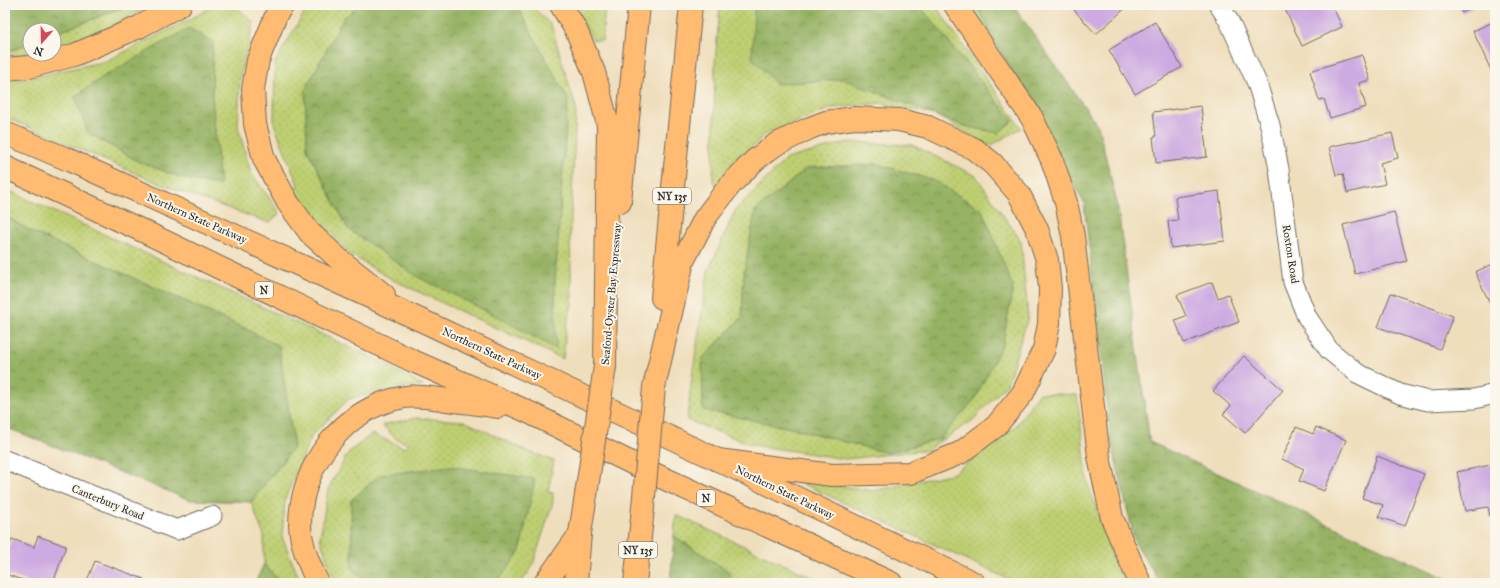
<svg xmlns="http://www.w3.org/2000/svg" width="1500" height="588" viewBox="0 0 1500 588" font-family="'IM FELL Great Primer',serif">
	<defs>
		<pattern id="grass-dots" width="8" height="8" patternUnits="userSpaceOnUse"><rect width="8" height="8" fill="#becf72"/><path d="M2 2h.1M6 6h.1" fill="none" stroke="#a3b263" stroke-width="1.8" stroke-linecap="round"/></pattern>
		<pattern id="forest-crowns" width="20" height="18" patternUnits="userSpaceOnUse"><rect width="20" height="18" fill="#96b264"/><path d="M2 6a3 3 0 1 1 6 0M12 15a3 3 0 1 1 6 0" fill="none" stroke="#7b9153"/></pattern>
	</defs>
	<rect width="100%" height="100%" fill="#fbf7ec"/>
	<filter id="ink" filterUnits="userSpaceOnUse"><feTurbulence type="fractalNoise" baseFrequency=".025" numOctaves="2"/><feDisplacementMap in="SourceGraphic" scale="8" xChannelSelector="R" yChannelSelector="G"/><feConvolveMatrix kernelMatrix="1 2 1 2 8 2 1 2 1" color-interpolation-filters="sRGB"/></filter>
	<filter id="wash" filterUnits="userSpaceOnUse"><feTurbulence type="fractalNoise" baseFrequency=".012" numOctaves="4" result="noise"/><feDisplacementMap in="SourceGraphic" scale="16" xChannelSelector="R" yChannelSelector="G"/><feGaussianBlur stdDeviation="0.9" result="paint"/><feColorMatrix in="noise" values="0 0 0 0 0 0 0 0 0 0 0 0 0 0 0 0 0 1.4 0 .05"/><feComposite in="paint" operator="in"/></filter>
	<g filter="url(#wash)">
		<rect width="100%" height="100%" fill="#efdebc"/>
		<g fill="url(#grass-dots)" stroke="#747d4e">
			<path d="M 129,5 L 152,5 L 76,45 L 54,49 L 54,34 Z"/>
			<path d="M 215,5 L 234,5 L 254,23 L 240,76 L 238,127 L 251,173 L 280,213 L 269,223 L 160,184 L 5,117 L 5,80 L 19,80 L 106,61 L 198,15 Z"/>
			<path d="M 312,5 L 531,5 L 551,25 L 576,108 L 570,239 L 572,304 L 566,328 L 563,359 L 393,280 L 351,255 L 293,192 L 298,185 L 274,124 L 275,62 L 306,10 Z"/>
			<path d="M 573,5 L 605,5 L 602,41 L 593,40 Z"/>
			<path d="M 720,5 L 935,5 L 1021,128 L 990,146 L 935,115 L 880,103 L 832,108 L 764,135 L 718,185 L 713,182 L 715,63 Z"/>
			<path d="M 967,5 L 976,5 L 1010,67 Z"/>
			<path d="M 30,43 L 30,53 L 5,57 L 5,53 Z"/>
			<path d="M 848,142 L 912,145 L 976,176 L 1021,241 L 1028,317 L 1007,384 L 973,420 L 927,450 L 846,459 L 753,445 L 687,420 L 691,384 L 708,271 L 736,209 L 786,159 Z"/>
			<path d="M 5,189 L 384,363 L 423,386 L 403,387 L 349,399 L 312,435 L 285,499 L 282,537 L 301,583 L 281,583 L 264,564 L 264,536 L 251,502 L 294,447 L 246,329 L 32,232 L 5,216 Z"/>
			<path d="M 1039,393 L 1077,395 L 1088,484 L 1114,561 L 1126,583 L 1017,583 L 790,478 L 873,491 L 954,473 L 1015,427 Z"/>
			<path d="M 416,418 L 464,421 L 527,451 L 554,461 L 548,492 L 553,493 L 553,502 L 532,567 L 521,583 L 340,583 L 332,575 L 320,538 L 328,489 L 349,452 L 372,434 L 405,448 L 409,444 L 396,439 L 382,425 Z"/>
			<path d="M 676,515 L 825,583 L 734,583 L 728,571 L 674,536 Z"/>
		</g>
		<g fill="url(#forest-crowns)" stroke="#606e48">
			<path d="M 5,5 L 129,5 L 54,34 L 54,30 L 30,30 L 30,43 L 5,53 Z"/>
			<path d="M 360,5 L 514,5 L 517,6 L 568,99 L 555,282 L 556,349 L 494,315 L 418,277 L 348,229 L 307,149 L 305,90 L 344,17 Z"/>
			<path d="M 754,5 L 919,5 L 1013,121 L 998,133 L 964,126 L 843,79 L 776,84 L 752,58 Z"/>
			<path d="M 976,5 L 1013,5 L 1098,126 L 1117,203 L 1150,442 L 1456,583 L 1160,583 L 1135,542 L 1111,441 L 1084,203 Z"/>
			<path d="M 189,28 L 213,42 L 212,97 L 220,185 L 185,179 L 139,162 L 88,133 L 75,97 L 101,78 Z"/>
			<path d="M 877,164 L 933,180 L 982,210 L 1013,287 L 1003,343 L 975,399 L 940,439 L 887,453 L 800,430 L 703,410 L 702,359 L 742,317 L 744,272 L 755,211 L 807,168 Z"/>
			<path d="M 5,216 L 32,232 L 246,329 L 279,346 L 294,447 L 251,502 L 190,500 L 5,427 Z"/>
			<path d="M 450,466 L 535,479 L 520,551 L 497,583 L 367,583 L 352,569 L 351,500 L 380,475 Z"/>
			<path d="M 674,536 L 728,571 L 734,583 L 670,583 Z"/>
			<path d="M 264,564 L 281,583 L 255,583 Z"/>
		</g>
		<g id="blocks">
			<g fill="#cdaae1">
				<path d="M 1080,5 L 1129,5 L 1096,34 L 1074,10 Z"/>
				<path d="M 1283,5 L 1332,5 L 1342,27 L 1302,46 Z"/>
				<path d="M 1459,5 L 1479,5 L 1462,13 Z"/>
				<path d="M 1495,21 L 1495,79 L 1473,31 Z"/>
				<path d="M 1155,22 L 1182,67 L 1135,94 L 1109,50 Z"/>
				<path d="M 1362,55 L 1370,80 L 1359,83 L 1366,107 L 1330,118 L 1324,99 L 1319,100 L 1310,71 Z"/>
				<path d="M 1201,106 L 1207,157 L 1156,163 L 1153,137 L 1156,137 L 1153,112 Z"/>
				<path d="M 1392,133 L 1398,158 L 1380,163 L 1385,184 L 1347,193 L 1343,174 L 1336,175 L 1329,147 Z"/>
				<path d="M 1219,191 L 1225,241 L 1171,248 L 1168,221 L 1178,220 L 1175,197 Z"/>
				<path d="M 1394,212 L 1407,261 L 1355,274 L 1343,225 Z"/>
				<path d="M 1495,263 L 1495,314 L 1475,272 Z"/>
				<path d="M 1212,282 L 1218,298 L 1228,294 L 1239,322 L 1184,343 L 1175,320 L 1186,316 L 1177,295 Z"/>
				<path d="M 1391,293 L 1453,316 L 1440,349 L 1378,327 Z"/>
				<path d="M 1244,356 L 1283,390 L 1245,433 L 1223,414 L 1231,406 L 1213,391 Z"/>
				<path d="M 1296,427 L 1313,434 L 1316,427 L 1346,440 L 1324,491 L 1299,481 L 1304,469 L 1282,459 Z"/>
				<path d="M 1377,456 L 1424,474 L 1405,526 L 1379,517 L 1383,505 L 1362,498 Z"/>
				<path d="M 1495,464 L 1495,516 L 1490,517 L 1488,507 L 1465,511 L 1457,472 Z"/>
				<path d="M 38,536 L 66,546 L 53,583 L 31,583 L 5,574 L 5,557 L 12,539 L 34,547 Z"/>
				<path d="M 95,561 L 144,579 L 143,583 L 86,583 Z"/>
			</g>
		</g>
	</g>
	<g filter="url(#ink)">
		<use href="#blocks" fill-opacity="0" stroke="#706a5e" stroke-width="1"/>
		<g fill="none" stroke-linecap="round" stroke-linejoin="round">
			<defs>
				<g id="minor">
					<path d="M 1219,5 L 1229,21 L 1257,83 L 1270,125 L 1279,169 L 1293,282 L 1307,317 L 1329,350 L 1357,373 L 1400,394 L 1428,401 L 1474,399 L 1495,394"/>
					<path d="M 5,460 L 177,530 L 212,516"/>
				</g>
				<g id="motorway">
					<path d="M 283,5 L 277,13 L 258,60 L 253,89 L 255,124 L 264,159 L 288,203 L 310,233 L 341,261 L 384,295"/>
					<path d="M 561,5 L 576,30 L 594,72 L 608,125 L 605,366"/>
					<path d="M 955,5 L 1032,118 L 1052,160 L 1066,202 L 1073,236 L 1099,457 L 1112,518 L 1140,583"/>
					<path d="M 5,69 L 29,67 L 74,55 L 139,27 L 180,5"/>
					<path d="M 5,133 L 69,160 L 427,323 L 718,460 L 974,583"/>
					<path d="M 5,167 L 145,232 L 413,361 L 524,410 L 648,471 L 891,583"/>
					<path d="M 620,202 L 639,5"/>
					<path d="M 662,298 L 691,5"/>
					<path d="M 654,387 L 683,261 L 705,218 L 731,184 L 755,160 L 775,145 L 810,128 L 826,122 L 854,118 L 899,120 L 928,127 L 974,149 L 993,164 L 1019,194 L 1037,229 L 1047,260 L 1050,288 L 1049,324 L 1044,349 L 1023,393 L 996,426 L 960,453 L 910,473 L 832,475 L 718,460"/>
					<path d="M 318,583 C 309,565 301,545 300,525 C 300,465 344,407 405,397 C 419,395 433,398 447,400 C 464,402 481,404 498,407"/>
					<path d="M 545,583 L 580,534"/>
					<path d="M 576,583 L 580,533 L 586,495"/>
					<path d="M 635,583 L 642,518"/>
				</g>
			</defs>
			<use href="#minor" stroke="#706a5e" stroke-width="21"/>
			<use href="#motorway" stroke="#706a5e" stroke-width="24"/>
			<use href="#minor" stroke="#fff" stroke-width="19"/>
			<use href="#motorway" stroke="#ffbb71" stroke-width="22"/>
			<defs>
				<g id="motorway-bridge">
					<path d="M 586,495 L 605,366"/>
					<path d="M 642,518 L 654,387"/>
				</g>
			</defs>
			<use href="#motorway-bridge" stroke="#706a5e" stroke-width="24" stroke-linecap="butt"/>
			<use href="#motorway-bridge" stroke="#ffbb71" stroke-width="22"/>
		</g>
	</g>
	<g text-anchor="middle" stroke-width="4" stroke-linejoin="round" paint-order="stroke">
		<g fill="#fbf7ec" stroke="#696865" stroke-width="1">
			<rect x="653" y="188" width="38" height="16" rx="3"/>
			<rect x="255" y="282" width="18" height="16" rx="3"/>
			<rect x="697" y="490" width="18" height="16" rx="3"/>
			<rect x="619" y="542" width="38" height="16" rx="3"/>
		</g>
		<g font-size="10" font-weight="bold" fill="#2b2b2b">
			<text x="672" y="200">NY 135</text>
			<text x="264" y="294">N</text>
			<text x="706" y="502">N</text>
			<text x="638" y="554">NY 135</text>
		</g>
		<g font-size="11" fill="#2b2b2b" stroke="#fbf7ec">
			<text transform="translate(197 218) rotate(24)" y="4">Northern State Parkway</text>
			<text transform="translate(1291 254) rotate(81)" y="4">Roxton Road</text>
			<text transform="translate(611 294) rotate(-85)" y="4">Seaford-Oyster Bay Expressway</text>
			<text transform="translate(492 353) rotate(25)" y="4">Northern State Parkway</text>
			<text transform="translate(785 492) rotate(26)" y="4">Northern State Parkway</text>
			<text transform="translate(108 502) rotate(22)" y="4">Canterbury Road</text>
		</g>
	</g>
	<rect width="1500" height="588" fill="none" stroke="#fbf7ec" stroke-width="20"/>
	<g transform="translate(42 42) rotate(200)"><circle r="19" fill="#fbf7ec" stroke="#a8a59f"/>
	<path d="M0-3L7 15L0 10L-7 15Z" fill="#d1495b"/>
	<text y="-6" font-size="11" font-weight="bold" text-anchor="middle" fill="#2b2b2b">N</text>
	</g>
</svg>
